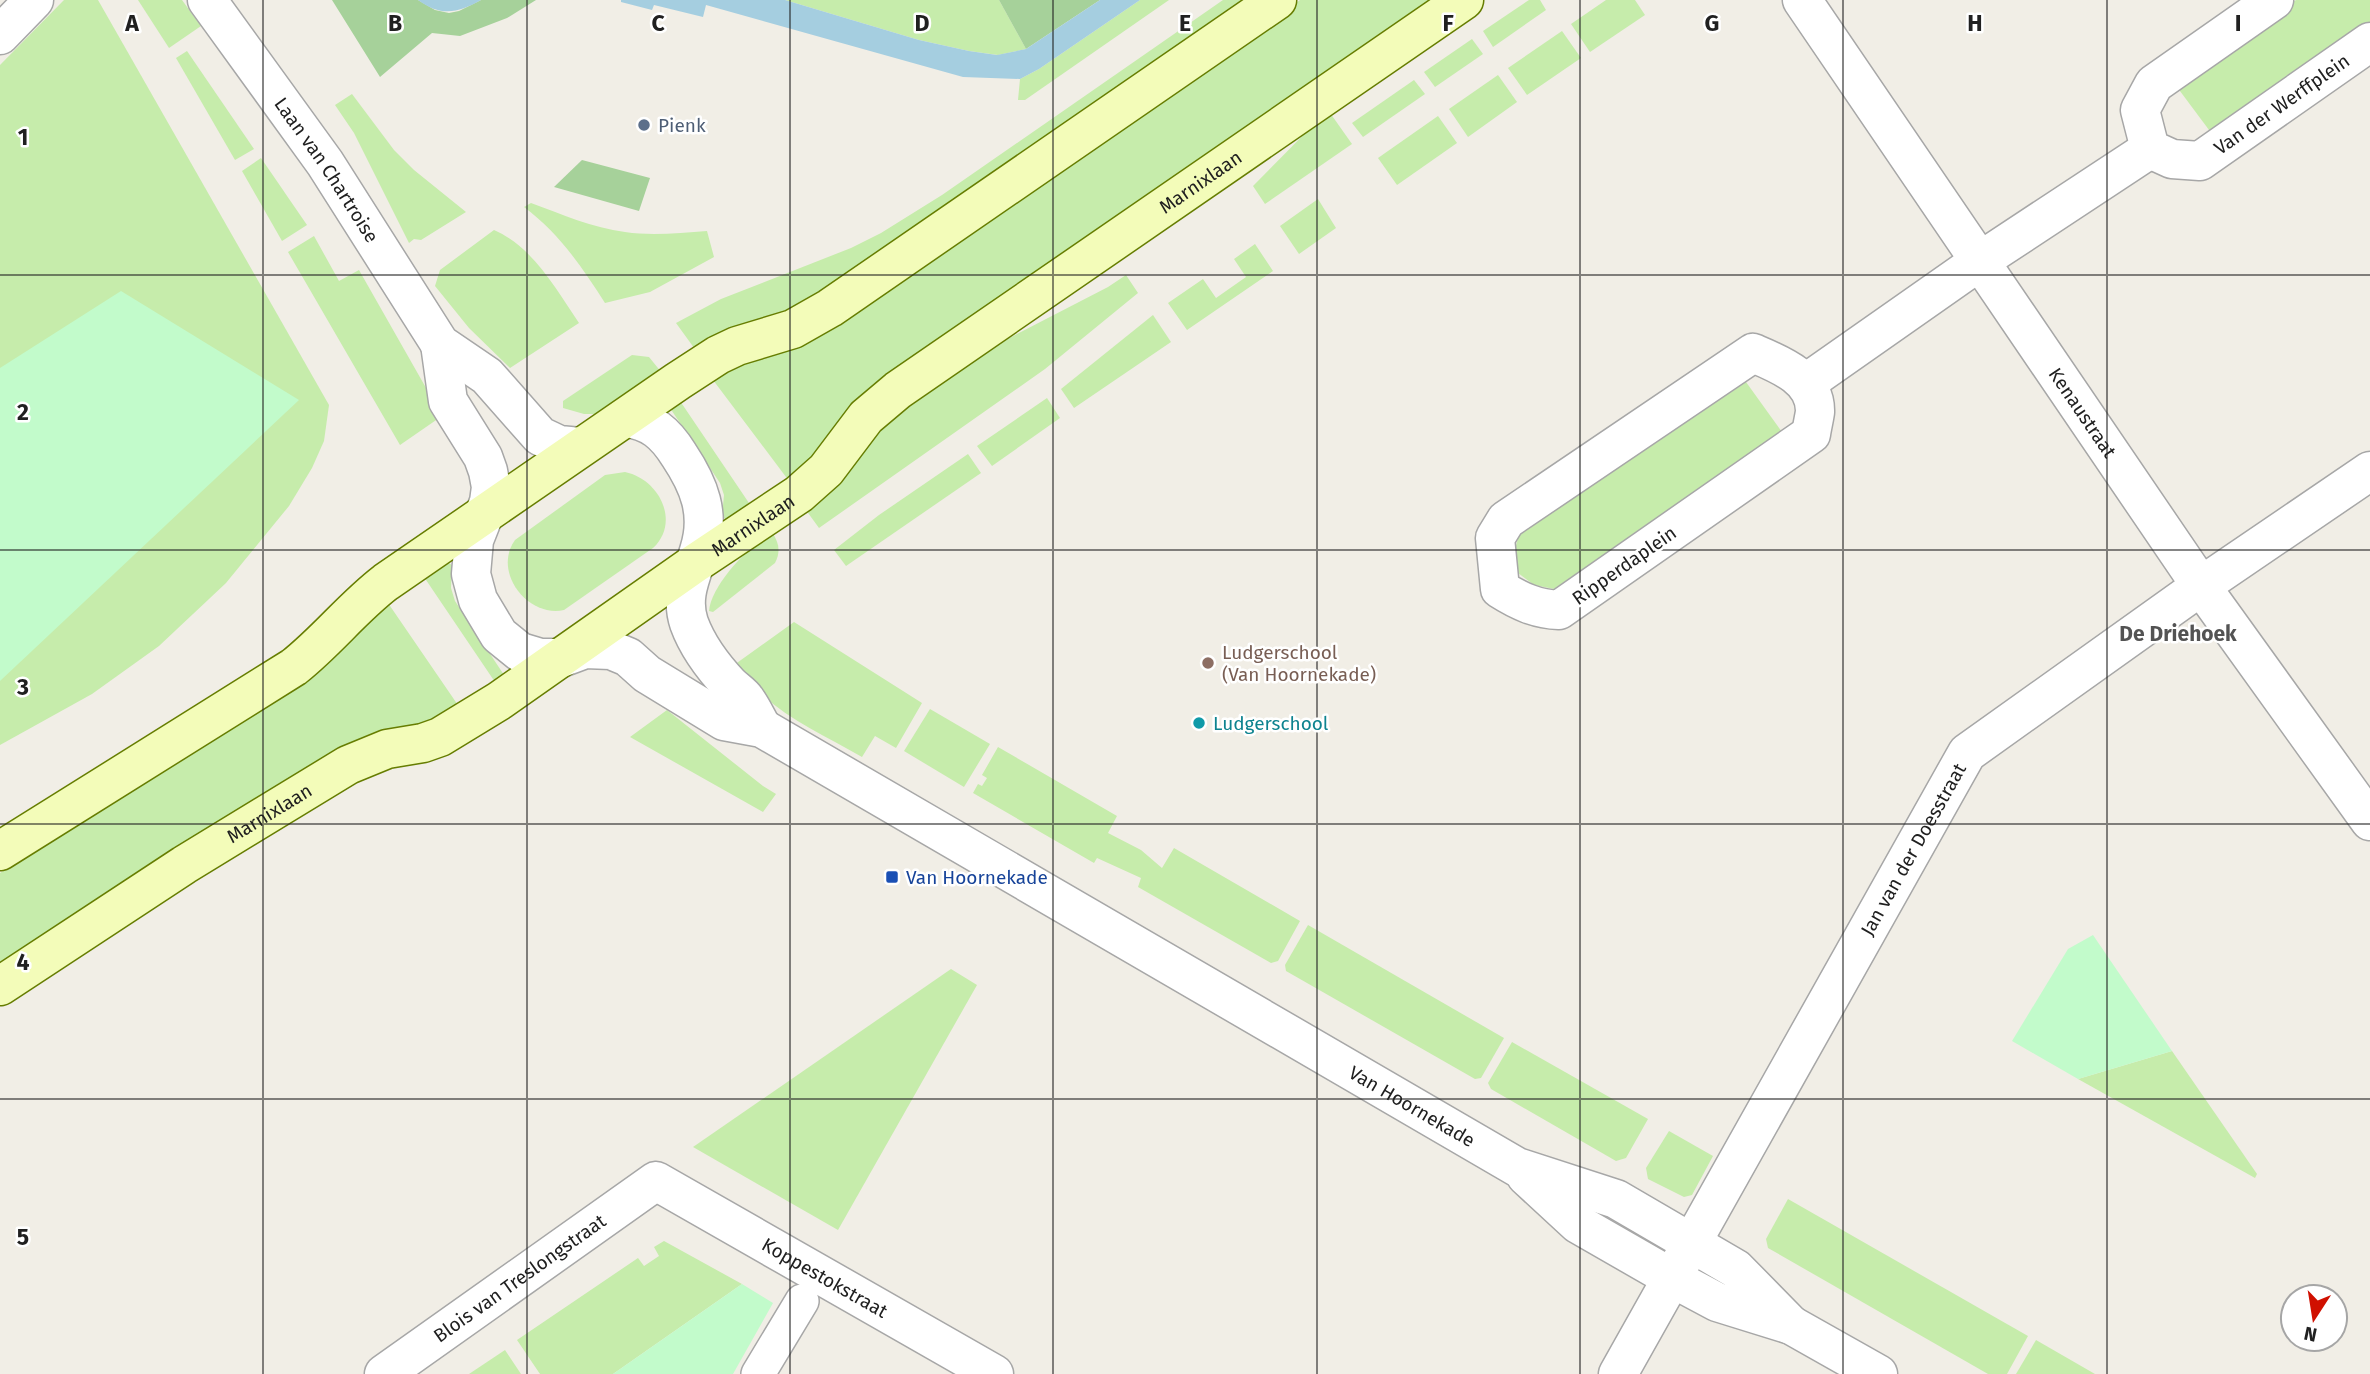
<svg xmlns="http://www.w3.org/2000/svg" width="2370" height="1374" viewBox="0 0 2370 1374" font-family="'Fira Sans',sans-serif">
	<rect width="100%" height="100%" fill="#f1eee6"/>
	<g fill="#c6ecab">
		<path d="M 64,0 L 98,0 L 329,405 L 324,441 L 312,468 L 289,506 L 226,583 L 159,646 L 92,694 L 0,745 L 0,65 Z"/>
		<path d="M 138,0 L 182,0 L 201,26 L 169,48 Z"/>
		<path d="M 785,0 L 999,0 L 1026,49 L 998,55 L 969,51 L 919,40 Z"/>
		<path d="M 1140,0 L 1169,0 L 1025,100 L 1018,100 L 1020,79 L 1039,69 Z"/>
		<path d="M 1223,0 L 1256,0 L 838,288 L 697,352 L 676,323 L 721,299 L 851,248 L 881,233 L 942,195 Z"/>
		<path d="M 1300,0 L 1442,0 L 839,430 L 789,481 L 710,376 L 819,335 Z"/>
		<path d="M 1529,0 L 1540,0 L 1546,10 L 1493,47 L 1483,31 Z"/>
		<path d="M 1606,0 L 1635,0 L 1645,15 L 1590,52 L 1571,24 Z"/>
		<path d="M 2296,0 L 2370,0 L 2370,26 L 2212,134 L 2174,83 Z"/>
		<path d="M 1562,31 L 1581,58 L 1527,95 L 1508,68 Z"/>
		<path d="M 1472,39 L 1483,54 L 1435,87 L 1424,72 Z"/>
		<path d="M 187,51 L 254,149 L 235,160 L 176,58 Z"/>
		<path d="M 1498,75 L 1517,102 L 1468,137 L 1449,109 Z"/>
		<path d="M 1414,80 L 1425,94 L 1363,137 L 1352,123 Z"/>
		<path d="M 352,94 L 394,150 L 414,170 L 466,212 L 421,240 L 414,239 L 409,243 L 354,133 L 335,105 Z"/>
		<path d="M 1328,110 L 1352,144 L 1265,204 L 1253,186 Z"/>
		<path d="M 1438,116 L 1457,143 L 1397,185 L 1378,158 Z"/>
		<path d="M 261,158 L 307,225 L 282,241 L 242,171 Z"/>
		<path d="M 1318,199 L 1336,228 L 1299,254 L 1280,226 Z"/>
		<path d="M 531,203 C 561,214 593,228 625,232 C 651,236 680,233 707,231 L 714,257 L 650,292 L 605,303 C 582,267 559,233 524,207 Z"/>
		<path d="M 494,230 C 533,247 556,289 579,323 L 510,368 L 469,328 L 435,286 L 440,270 Z"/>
		<path d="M 314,236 L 339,281 L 359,270 L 442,416 L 400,445 L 288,252 Z"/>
		<path d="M 1255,244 L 1273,271 L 1187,330 L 1168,303 L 1203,279 L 1216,298 L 1246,277 L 1234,259 Z"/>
		<path d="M 1126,275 L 1138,293 L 1045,369 L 819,528 L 803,506 L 877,427 L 955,366 L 1108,287 Z"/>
		<path d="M 1153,315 L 1171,342 L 1074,408 L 1061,389 Z"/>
		<path d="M 632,355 L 649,357 L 662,373 L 598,414 L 584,414 L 563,408 L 563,401 Z"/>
		<path d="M 1746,382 L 1782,432 L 1554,589 L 1534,585 L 1518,573 L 1514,552 L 1519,535 Z"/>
		<path d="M 678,398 L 751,506 L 726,520 L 722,516 L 724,495 L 720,483 L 668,405 Z"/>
		<path d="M 1047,398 L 1060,418 L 992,466 L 977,446 Z"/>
		<path d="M 968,454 L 981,473 L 846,566 L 834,550 L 879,515 Z"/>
		<path d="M 625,472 C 659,479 681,522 653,548 L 564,610 C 528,618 492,572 515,540 L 605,475 Z"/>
		<path d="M 772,532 C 779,543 781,551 775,563 L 713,612 L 709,611 C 711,585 750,545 772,532 Z"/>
		<path d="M 447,562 L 452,565 L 451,588 L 455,601 L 506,678 L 497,685 L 424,577 Z"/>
		<path d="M 388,603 L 462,711 L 0,972 L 0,873 L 298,683 Z"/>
		<path d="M 794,622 L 922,703 L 896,748 L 875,736 L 862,757 C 827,737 789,720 760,693 C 750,684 742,674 734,665 Z"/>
		<path d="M 930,709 L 990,744 L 964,787 L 904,751 Z"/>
		<path d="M 667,710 L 763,786 L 776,794 L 763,812 L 630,737 Z"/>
		<path d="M 998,747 L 1117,816 L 1108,833 L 1141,850 L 1162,868 L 1174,848 L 1300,921 L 1278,961 L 1271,963 L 1138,887 L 1141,878 L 1097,858 L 1094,863 L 973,793 L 978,784 L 982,786 L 987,778 L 982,775 Z"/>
		<path d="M 1308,925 L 1504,1038 L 1481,1078 L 1475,1079 L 1286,971 L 1285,965 Z"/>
		<path d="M 951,969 L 977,985 L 838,1230 L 693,1147 Z"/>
		<path d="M 1512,1042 L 1648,1119 L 1626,1158 L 1616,1161 L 1491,1089 L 1488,1083 Z"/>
		<path d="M 2172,1051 L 2257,1174 L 2255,1178 L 2078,1079 Z"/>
		<path d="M 1669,1131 L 1713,1156 L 1692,1195 L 1684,1197 L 1648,1179 L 1646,1168 Z"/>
		<path d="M 1788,1199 L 2028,1336 L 2007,1374 L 1988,1374 L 1768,1248 L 1766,1239 Z"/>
		<path d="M 664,1241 L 742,1284 L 613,1374 L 540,1374 L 517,1340 L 638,1258 L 644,1266 L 659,1256 L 654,1247 Z"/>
		<path d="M 2036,1340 L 2095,1374 L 2016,1374 Z"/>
		<path d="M 505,1350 L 521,1374 L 469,1374 Z"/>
	</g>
	<g fill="#a6d19a">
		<path d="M 332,0 L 418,0 L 435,10 L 449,13 L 459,11 L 481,0 L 536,0 L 507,18 L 460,36 L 432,33 L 380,77 Z"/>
		<path d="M 999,0 L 1100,0 L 1026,49 Z"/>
		<path d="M 582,160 L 650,178 L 639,211 L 554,187 Z"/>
	</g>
	<g fill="#c2fbcb">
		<path d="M 121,291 L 299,400 L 0,681 L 0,368 Z"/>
		<path d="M 2093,935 L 2172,1051 L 2078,1079 L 2012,1041 L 2068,949 Z"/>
		<path d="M 742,1284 L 773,1303 L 733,1374 L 613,1374 Z"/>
	</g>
	<g fill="#a5cee0">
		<path d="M 418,0 L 481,0 C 458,13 441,17 418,0 Z"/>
		<path d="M 621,0 L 785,0 L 919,40 L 969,51 L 997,55 L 1026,49 L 1100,0 L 1140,0 L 1039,69 L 1020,79 L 963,77 L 706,5 L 703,17 L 654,5 L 652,10 L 621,2 Z"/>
	</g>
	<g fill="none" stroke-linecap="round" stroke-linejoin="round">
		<defs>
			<path id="pedestrian" d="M 758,1374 L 802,1301"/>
			<g id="minor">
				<path id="s1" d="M 1802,0 L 2201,586 L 2370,821"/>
				<path id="s2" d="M 2274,0 L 2154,84 L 2140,110 L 2150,149 L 2172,159 L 2200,161 L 2370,42"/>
				<path d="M 0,35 L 34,0"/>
				<path d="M 1753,353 C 1779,364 1816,378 1815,412 C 1814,419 1812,427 1811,434 L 1559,610 C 1536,609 1519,601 1500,589 L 1495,538 L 1506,520 Z"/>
				<path d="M 1806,383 L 1980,261 L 2150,149"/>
				<path id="s3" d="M 384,1374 L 656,1181 L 994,1374"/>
				<path id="s4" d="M 1618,1374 L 1967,753 L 2201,586 L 2370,471"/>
			</g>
			<g id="tertiary">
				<path id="s5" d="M 207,0 L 325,163 L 440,344 L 487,376 L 540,436 L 559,445 L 580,447"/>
				<path id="s6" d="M 440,344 L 448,401 L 483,457 L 488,471 L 491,487 L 489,502 L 474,540 L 471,574 L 478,600 L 499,635 L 520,652 L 540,658 L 561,658 L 585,649 L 611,650 L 628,657 L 647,674 L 724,721 L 762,728 L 1517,1167 L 1616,1199 L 1736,1269 L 1791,1325"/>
				<path d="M 625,418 C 651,420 666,434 679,455 C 699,485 711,514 699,551 C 692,575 680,596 689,623 C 697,645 714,668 730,685 C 735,690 742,694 746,700 C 752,708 757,719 762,728"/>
				<path d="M 1526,1176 L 1578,1224 L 1672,1278 L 1717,1302 L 1791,1325 L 1878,1374"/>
			</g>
			<g id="secondary">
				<path d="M 0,851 L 294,667 C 328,640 352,608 386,582 L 678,381 L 718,355 L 737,346 L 793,329 L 830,308 L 1277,0"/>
				<path id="s7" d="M 0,986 L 184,865 L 348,765 L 387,749 L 423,743 L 440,737 L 499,701 L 694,564 L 799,494 L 826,470 L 866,417 L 898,390 L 1464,0"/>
			</g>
		</defs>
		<use href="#pedestrian" stroke="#a7a7a7" stroke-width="36"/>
		<use href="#minor" stroke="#a7a7a7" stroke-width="41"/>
		<use href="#tertiary" stroke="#a7a7a7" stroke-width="41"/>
		<use href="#secondary" stroke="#667d01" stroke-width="41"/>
		<use href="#pedestrian" stroke="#fff" stroke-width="33"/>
		<use href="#minor" stroke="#fff" stroke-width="38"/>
		<use href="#tertiary" stroke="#fff" stroke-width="38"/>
		<use href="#secondary" stroke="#f3fcb9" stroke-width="38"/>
	</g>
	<path fill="none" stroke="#202020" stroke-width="2" stroke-opacity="0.55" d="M 263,0 L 263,1374M 527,0 L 527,1374M 790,0 L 790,1374M 1053,0 L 1053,1374M 1317,0 L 1317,1374M 1580,0 L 1580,1374M 1843,0 L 1843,1374M 2107,0 L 2107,1374M 0,275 L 2370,275M 0,550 L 2370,550M 0,824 L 2370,824M 0,1099 L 2370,1099"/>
	<circle fill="#5c6f8a" stroke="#fff" stroke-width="2.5" cx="644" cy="125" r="7"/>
	<circle fill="#8d6e63" stroke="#fff" stroke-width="2.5" cx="1208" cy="663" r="7"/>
	<circle fill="#0f9aa8" stroke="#fff" stroke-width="2.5" cx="1199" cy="723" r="7"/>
	<rect fill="#1a4fb4" stroke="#fff" stroke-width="2.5" x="885" y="870" width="14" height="14" rx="3.5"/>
	<g text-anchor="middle" stroke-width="5" stroke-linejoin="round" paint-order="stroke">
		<g font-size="19" fill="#202020" stroke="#fff">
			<text dy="7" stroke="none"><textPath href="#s2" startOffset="368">Van der Werffplein</textPath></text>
			<text dy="7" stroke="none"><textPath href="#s5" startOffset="208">Laan van Chartroise</textPath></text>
			<text dy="7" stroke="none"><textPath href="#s7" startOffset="1454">Marnixlaan</textPath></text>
			<text dy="7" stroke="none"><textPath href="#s1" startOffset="499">Kenaustraat</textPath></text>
			<text dy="7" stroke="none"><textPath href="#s7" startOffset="887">Marnixlaan</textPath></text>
			<text transform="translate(1624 565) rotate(-35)" y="7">Ripperdaplein</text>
			<text dy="7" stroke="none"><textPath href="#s7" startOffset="320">Marnixlaan</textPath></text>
			<text dy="7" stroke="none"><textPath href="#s4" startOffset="602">Jan van der Doesstraat</textPath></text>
			<text dy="7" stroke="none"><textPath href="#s6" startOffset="1358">Van Hoornekade</textPath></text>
			<text dy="7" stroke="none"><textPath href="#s3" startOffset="166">Blois van Treslongstraat</textPath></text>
			<text dy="7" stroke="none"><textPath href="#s3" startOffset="528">Koppestokstraat</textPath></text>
		</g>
		<g font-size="19" fill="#4e5e75" stroke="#fff" text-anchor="start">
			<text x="658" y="132">Pienk</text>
		</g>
		<g font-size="19" fill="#785e54" stroke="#fff" text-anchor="start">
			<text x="1222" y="659">Ludgerschool<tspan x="1222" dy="22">(Van Hoornekade)</tspan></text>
		</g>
		<g font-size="19" fill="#0d838f" stroke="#fff" text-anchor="start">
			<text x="1213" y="730">Ludgerschool</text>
		</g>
		<g font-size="19" fill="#164399" stroke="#fff" text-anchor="start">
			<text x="906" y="884">Van Hoornekade</text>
		</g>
		<g font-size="21" font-weight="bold" fill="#535353" stroke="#fff">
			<text x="2178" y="641">De Driehoek</text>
		</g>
	</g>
	<g font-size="23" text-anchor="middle" font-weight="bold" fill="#202020" stroke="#fff" stroke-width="5" stroke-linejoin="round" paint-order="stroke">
		<text x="132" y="31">A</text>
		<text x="395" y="31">B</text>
		<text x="658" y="31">C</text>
		<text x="922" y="31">D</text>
		<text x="1185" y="31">E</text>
		<text x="1448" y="31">F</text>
		<text x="1712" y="31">G</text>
		<text x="1975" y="31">H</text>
		<text x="2238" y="31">I</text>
		<text x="23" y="145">1</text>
		<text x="23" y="420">2</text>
		<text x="23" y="695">3</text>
		<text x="23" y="970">4</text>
		<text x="23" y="1245">5</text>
	</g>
	<g transform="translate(2314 1318) rotate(192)"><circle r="33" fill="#ffffff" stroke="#a6a6a6" stroke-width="2"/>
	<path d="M0-5L12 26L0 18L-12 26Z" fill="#d01000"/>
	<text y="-10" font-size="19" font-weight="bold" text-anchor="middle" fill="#202020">N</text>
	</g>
</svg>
